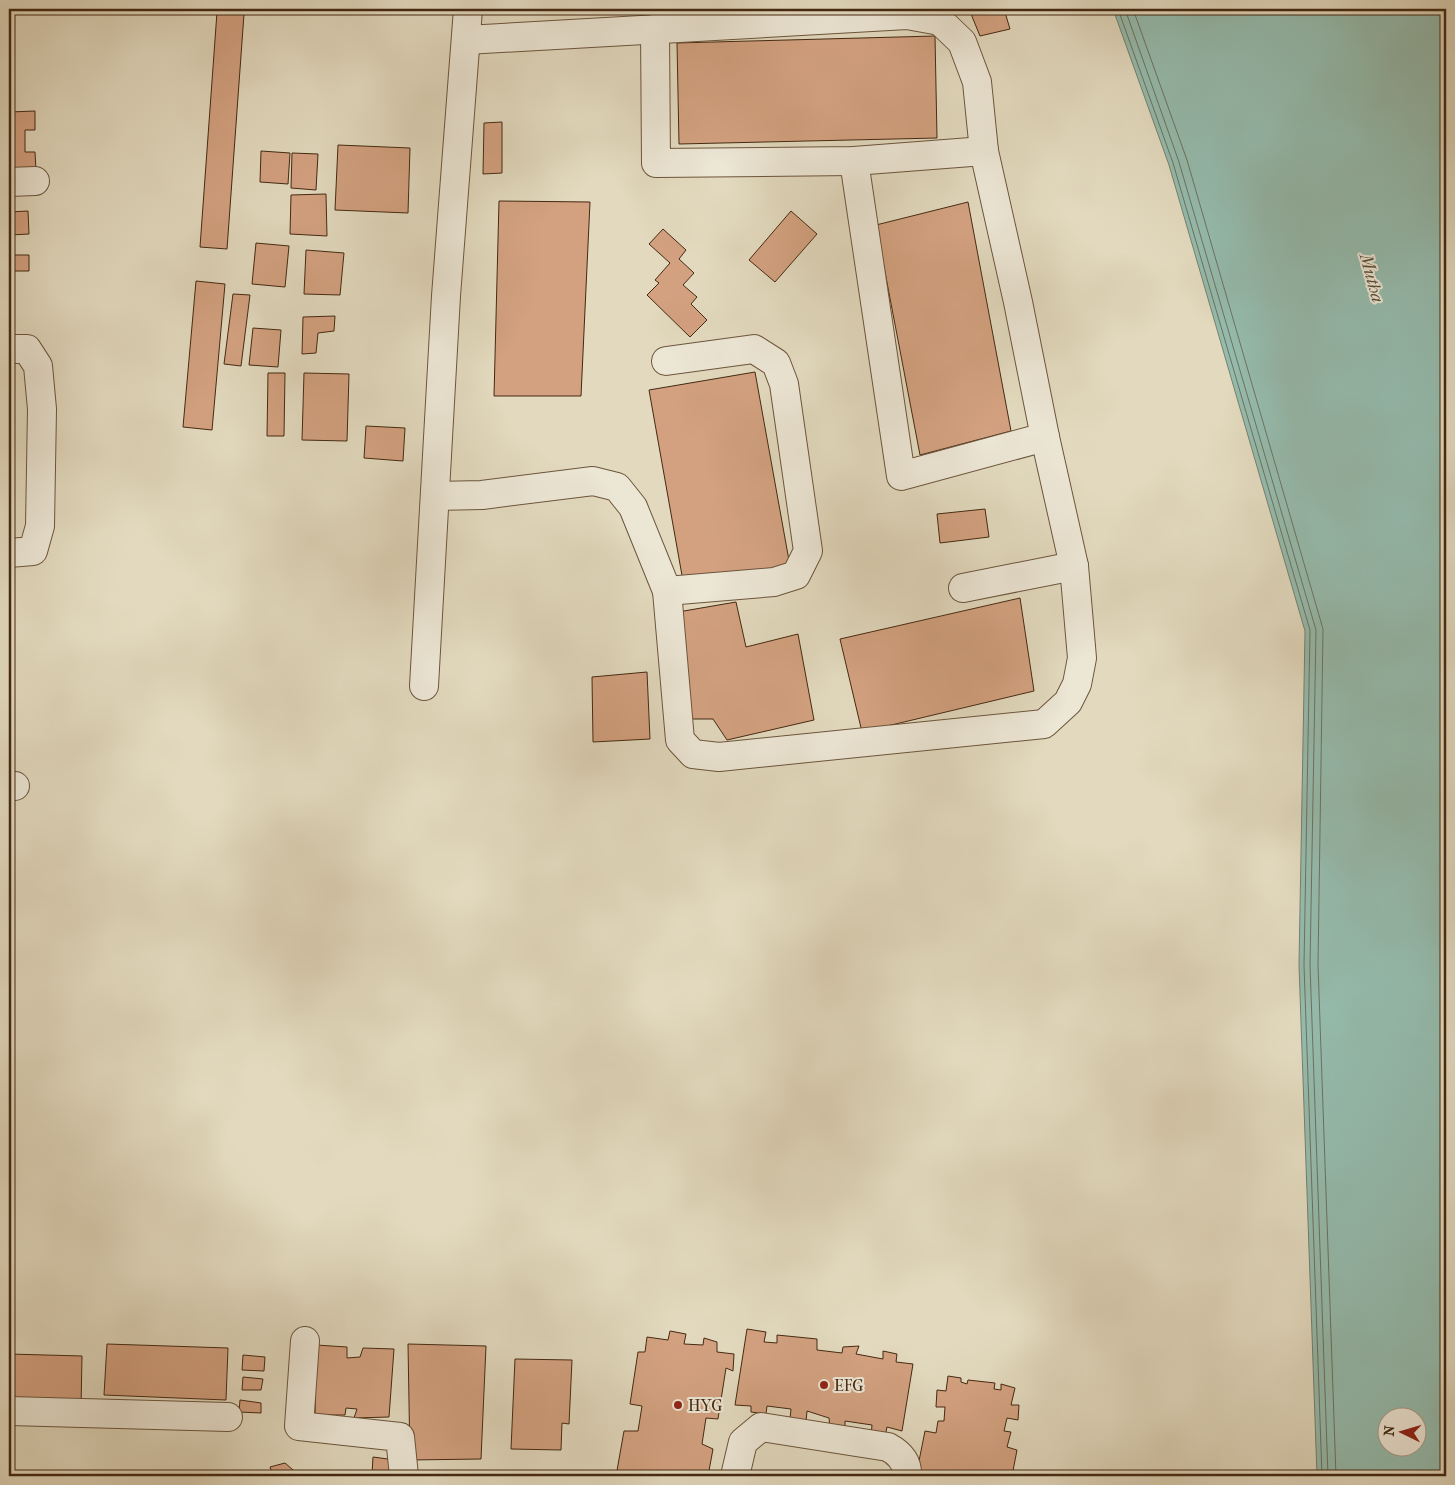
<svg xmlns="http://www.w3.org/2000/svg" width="1455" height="1485" viewBox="0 0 1455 1485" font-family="'IM FELL French Canon',serif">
	<rect width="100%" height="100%" fill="#e2d9be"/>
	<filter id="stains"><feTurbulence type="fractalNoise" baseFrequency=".004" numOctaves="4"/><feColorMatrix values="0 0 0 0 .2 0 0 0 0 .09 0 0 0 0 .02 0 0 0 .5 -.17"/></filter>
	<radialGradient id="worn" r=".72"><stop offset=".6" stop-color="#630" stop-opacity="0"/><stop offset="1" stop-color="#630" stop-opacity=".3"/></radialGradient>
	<path fill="#95bbad" stroke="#75816f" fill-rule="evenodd" d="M 1113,9 L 1446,9 L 1446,1476 L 1317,1476 L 1299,965 L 1305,631 L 1169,165 ZM 1388,1418 L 1418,1418 L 1418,1448 L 1388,1448 Z"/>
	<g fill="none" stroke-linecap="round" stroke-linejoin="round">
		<g stroke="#6c725f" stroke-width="1">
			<path d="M 1118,9 L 1173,163 L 1310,630 L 1304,965 L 1322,1476"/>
			<path d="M 1125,9 L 1179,162 L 1316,630 L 1310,965 L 1328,1476"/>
			<path d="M 1133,9 L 1187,160 L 1323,629 L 1318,965 L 1336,1476"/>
		</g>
	</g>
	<g fill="#d3a180" stroke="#442911">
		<path d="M 969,9 L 1004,9 L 1010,29 L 980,36 Z"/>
		<path d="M 217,12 L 244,14 L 227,249 L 200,247 Z"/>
		<path d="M 935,36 L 937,138 L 679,144 L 677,43 Z"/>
		<path d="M 35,111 L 35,130 L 25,130 L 25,152 L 35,152 L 36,170 L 9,171 L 9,112 Z"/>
		<path d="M 502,122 L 502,173 L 483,174 L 484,123 Z"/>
		<path d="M 338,145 L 410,148 L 408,213 L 335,210 Z"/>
		<path d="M 261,151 L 290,153 L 288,184 L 260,182 Z"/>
		<path d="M 292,153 L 318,154 L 316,190 L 291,188 Z"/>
		<path d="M 326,194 L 327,236 L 290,234 L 291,195 Z"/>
		<path d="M 499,201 L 590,202 L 581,396 L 494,396 Z"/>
		<path d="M 968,202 L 1011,431 L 920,455 L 876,225 Z"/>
		<path d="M 28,211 L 29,234 L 10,235 L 10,255 L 29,255 L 29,271 L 9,271 L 9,212 Z"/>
		<path d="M 791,211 L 817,234 L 775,282 L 749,260 Z"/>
		<path d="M 663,229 L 686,250 L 679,259 L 694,273 L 683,285 L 697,297 L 691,304 L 707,320 L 690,337 L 647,295 L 659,283 L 655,280 L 670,263 L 649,244 Z"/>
		<path d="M 256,243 L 289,246 L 285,287 L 252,284 Z"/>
		<path d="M 306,250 L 344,253 L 340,295 L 304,294 Z"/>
		<path d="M 196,281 L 225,284 L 212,430 L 183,427 Z"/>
		<path d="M 233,294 L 250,295 L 241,366 L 224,364 Z"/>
		<path d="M 335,316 L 334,331 L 318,333 L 316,353 L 302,354 L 303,317 Z"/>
		<path d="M 253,328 L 281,330 L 278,367 L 249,365 Z"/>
		<path d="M 755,372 L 790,566 L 683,581 L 649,390 Z"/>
		<path d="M 268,373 L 285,373 L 284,436 L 267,436 Z"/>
		<path d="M 304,373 L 349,374 L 347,441 L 302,440 Z"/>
		<path d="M 366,426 L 405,428 L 403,461 L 364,458 Z"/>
		<path d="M 9,501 L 11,533 L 9,533 Z"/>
		<path d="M 985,509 L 989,537 L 940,543 L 937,514 Z"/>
		<path d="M 1020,598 L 1034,691 L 862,732 L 840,639 Z"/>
		<path d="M 736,602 L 746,647 L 798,634 L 814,720 L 727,740 L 713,719 L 691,719 L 678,612 Z"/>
		<path d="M 647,672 L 650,739 L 593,742 L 592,677 Z"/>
		<path d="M 9,809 L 12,809 L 14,850 L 9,850 Z"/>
		<path d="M 747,1329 L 766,1332 L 764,1342 L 777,1343 L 777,1335 L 817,1339 L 817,1350 L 842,1353 L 843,1347 L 859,1346 L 856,1354 L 883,1359 L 883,1351 L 897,1354 L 896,1362 L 913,1364 L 902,1431 L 887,1427 L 885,1437 L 871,1436 L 872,1425 L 845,1421 L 845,1430 L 830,1428 L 829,1418 L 807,1411 L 806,1422 L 790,1419 L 791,1409 L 767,1406 L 766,1414 L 751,1412 L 751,1406 L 735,1405 Z"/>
		<path d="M 670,1331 L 686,1334 L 684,1344 L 703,1345 L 704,1338 L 717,1342 L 717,1352 L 734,1354 L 733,1371 L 726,1368 L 718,1419 L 706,1418 L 702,1444 L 713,1449 L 708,1476 L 616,1476 L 624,1431 L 638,1431 L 642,1406 L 630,1404 L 638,1352 L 645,1352 L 647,1337 L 668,1340 Z"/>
		<path d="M 107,1344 L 228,1348 L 226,1400 L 104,1395 Z"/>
		<path d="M 408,1344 L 486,1346 L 481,1459 L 410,1460 Z"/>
		<path d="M 316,1345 L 347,1347 L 347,1358 L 360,1357 L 363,1348 L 394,1349 L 389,1417 L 354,1418 L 357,1409 L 346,1408 L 345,1415 L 315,1415 Z"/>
		<path d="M 9,1354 L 82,1356 L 81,1408 L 9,1406 Z"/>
		<path d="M 243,1355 L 265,1357 L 264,1371 L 242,1370 Z"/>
		<path d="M 515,1359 L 572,1360 L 569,1424 L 562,1423 L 561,1450 L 511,1449 Z"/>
		<path d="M 948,1376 L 961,1378 L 961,1382 L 967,1384 L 968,1380 L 995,1383 L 994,1389 L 1001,1390 L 1001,1384 L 1015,1388 L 1011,1405 L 1019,1405 L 1018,1420 L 1007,1418 L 1004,1431 L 1011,1432 L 1007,1447 L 1017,1450 L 1012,1476 L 916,1476 L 925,1431 L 936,1433 L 938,1421 L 944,1421 L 945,1407 L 936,1407 L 937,1390 L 946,1391 Z"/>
		<path d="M 243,1377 L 263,1379 L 261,1390 L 242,1390 Z"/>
		<path d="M 240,1400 L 261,1403 L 261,1413 L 239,1412 Z"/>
		<path d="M 373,1457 L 395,1460 L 394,1476 L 372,1474 Z"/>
		<path d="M 285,1463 L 300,1476 L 273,1476 L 270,1467 Z"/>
	</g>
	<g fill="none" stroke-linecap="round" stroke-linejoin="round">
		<defs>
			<g id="minor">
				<path d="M 655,29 L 656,163 L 854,161 L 984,151"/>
				<path d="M 854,161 L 901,476 L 1045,437"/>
				<path d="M 9,182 L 35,181"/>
				<path d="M 9,349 L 27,349 L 38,366 L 42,409 L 40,526 L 33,551 L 9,553"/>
				<path d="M 666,361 L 754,349 L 776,363 L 784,384 L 808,551 L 796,575 L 774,582 L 667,591"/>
				<path d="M 435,496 L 482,495 L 593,481 L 617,487 L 633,507 L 667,591 L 680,740 L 693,754 L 719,757 L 1044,724 L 1068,702 L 1077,684 L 1082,658 L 1074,566 L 1045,437 L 1018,302 L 984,151 L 977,82 L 962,42 L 940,21 L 907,15 L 466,40"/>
				<path d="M 963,588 L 1074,566"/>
				<path d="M 424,686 L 446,296 L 468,9"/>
				<path d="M 9,786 L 15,786"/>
				<path d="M 305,1341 L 299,1426 L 400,1437 L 404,1476"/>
				<path d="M 9,1411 L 228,1417"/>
				<path d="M 735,1476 L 743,1442 L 761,1427 L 888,1447 C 899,1453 908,1462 907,1476"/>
			</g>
		</defs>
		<use href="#minor" stroke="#6c553c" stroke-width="30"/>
		<use href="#minor" stroke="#ece6d5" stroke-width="28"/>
	</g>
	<g fill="#8f2418" stroke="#ece6d5" stroke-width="2">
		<circle cx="824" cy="1385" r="5"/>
		<circle cx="678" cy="1405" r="5"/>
	</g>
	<g text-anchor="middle" stroke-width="4" stroke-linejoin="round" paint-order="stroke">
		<g font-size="16" fill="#442911" stroke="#ece6d5" text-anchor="start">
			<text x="834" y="1391">EFG</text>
			<text x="688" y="1411">HYG</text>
		</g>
		<g font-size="18" font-style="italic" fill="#584e38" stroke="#ece6d5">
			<text transform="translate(1372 278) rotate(75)" y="6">Mutha</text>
		</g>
	</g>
	<rect width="1455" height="1485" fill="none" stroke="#e2d9be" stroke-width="30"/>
	<rect x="10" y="10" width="1435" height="1465" fill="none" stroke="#442911" stroke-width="2.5"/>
	<rect x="15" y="15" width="1425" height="1455" fill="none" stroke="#442911"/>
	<g transform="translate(1402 1432) rotate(275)"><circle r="24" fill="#ece6d5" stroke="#a99a87"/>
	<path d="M0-4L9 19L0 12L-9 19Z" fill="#8f2418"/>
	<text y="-8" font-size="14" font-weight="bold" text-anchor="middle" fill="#442911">N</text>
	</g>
	<rect width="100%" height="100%" filter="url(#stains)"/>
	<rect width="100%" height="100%" fill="url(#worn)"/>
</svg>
